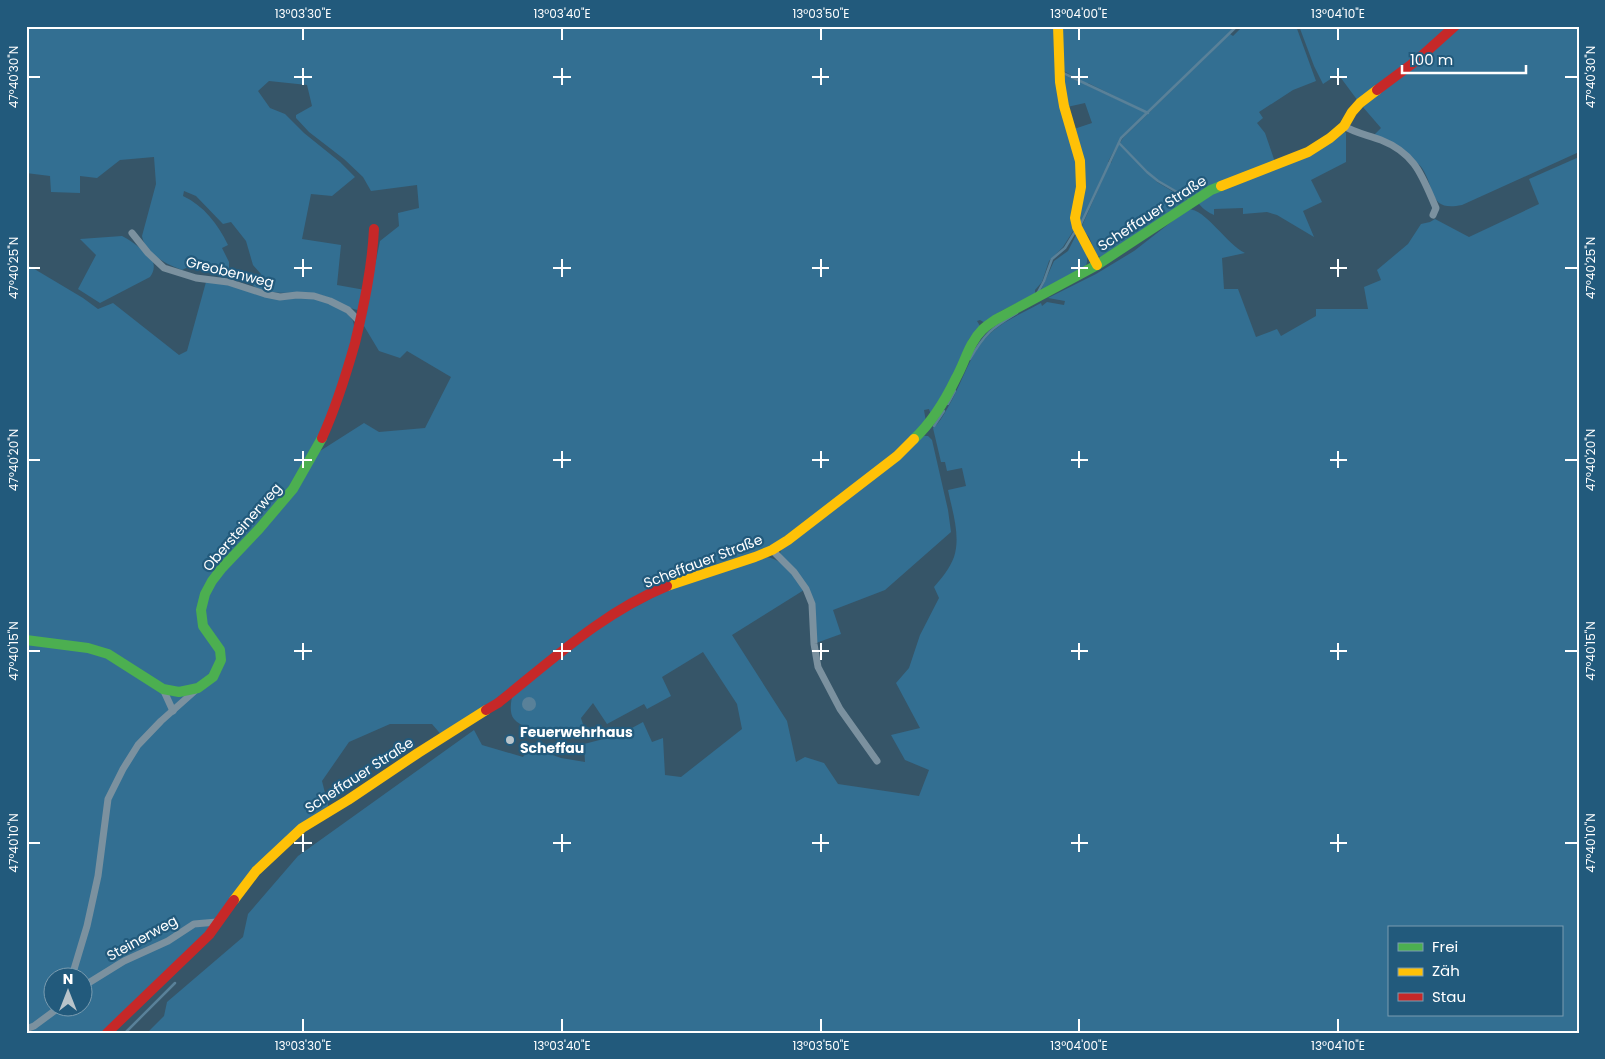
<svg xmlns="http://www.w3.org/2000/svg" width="1605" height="1059" viewBox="0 0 1605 1059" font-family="Poppins,sans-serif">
	<rect width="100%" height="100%" fill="#365568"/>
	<g fill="#336f92" fill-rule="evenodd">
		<path d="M 26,26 L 1055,26 L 1079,167 L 1075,228 L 1063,247 L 1049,261 L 1042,282 L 1035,290 L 1035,294 L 1001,311 L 985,323 L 980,320 L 977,321 L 980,326 L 969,339 L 949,385 L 931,415 L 929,409 L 924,410 L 926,422 L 906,443 L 858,483 L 770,547 L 653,588 L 618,606 L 583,631 L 531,672 L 444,738 L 432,724 L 390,724 L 349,742 L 322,781 L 329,809 L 282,842 L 209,933 L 101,1033 L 27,1033 L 33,1030 L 29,1024 L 26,1025 L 26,643 L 84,650 L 125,659 L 26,636 L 26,264 L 83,298 L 98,309 L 113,303 L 179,355 L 187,351 L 206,282 L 225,284 L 248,291 L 316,298 L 333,305 L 348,314 L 353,321 L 355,330 L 351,349 L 326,424 L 290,487 L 213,575 L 208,596 L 215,583 L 320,451 L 364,423 L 379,432 L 425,428 L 451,377 L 407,351 L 400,358 L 379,351 L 364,326 L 364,318 L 380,241 L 399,226 L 398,213 L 419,208 L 417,185 L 371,191 L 363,177 L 344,159 L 309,132 L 296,118 L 296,115 L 312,106 L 307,85 L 269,81 L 258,91 L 270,108 L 285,114 L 304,133 L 340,162 L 355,177 L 332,196 L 311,194 L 302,239 L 341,245 L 337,285 L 365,290 L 361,310 C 351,311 333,298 321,295 C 297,288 278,299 253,286 L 261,274 L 253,265 L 246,241 L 231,222 L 223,224 L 196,196 L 184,191 L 183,196 C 204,206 218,224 228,245 L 222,248 L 229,262 L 229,270 L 226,274 L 188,267 L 182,270 C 166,264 145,254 142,236 L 156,184 L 154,157 L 120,160 L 97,178 L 80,176 L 80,193 L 51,192 L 50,176 L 26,173 ZM 52,976 L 82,976 L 82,1006 L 52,1006 Z"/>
		<path d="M 1061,26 L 1236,26 L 1147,112 L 1088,83 L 1086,85 L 1146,113 L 1121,137 L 1108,162 L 1111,163 L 1119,144 L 1157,182 L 1189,201 L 1101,257 L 1097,256 L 1089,237 L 1081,228 L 1106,172 L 1104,172 L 1081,223 L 1079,223 L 1074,129 L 1092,123 L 1085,103 L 1067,107 L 1062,74 L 1077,81 L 1078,79 L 1062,70 Z"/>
		<path d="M 1243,26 L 1296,26 L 1316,81 L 1293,90 L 1259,112 L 1263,118 L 1257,123 L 1265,133 L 1275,162 L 1191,199 L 1159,181 L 1148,172 L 1120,143 L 1123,138 L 1230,34 L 1233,36 Z"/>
		<path d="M 1299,26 L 1448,26 L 1409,62 L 1358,101 L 1338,74 L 1323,84 L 1314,66 Z"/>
		<path d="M 1459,26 L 1579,26 L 1579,152 L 1462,205 C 1428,212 1436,189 1422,168 C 1419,164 1414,160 1411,157 C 1401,148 1386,142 1374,135 L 1381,128 L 1362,106 Z"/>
		<path d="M 1344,131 L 1346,133 L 1346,162 L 1311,180 L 1322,202 L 1303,211 L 1314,237 L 1277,215 L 1267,212 L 1243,214 L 1243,208 L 1214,209 L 1214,215 C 1209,213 1201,208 1198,202 L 1200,200 Z"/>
		<path d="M 1579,157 L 1579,1033 L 147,1033 L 164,1016 L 167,1002 L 243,937 L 248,914 L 298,856 L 474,730 L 482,745 L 523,757 L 530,747 L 561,758 L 585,762 L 584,744 L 619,735 L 643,722 L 652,742 L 663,738 L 665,775 L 681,777 L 742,729 L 737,704 L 703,652 L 662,677 L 671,696 L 647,709 L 644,704 L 607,724 L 593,703 L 581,718 L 587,737 C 568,736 527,734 514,719 C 509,713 511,703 512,696 L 579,642 L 612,619 L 669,589 L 767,557 C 784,560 794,577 804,590 L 732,635 L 787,721 L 796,762 L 805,757 L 824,763 L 838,784 L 919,796 L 929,770 L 905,760 L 891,735 L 920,728 L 896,683 L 909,668 L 920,635 L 939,598 L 934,587 C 942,578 950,568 954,557 C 961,536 952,510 948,490 L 966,486 L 962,468 L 947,471 L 945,462 L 941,462 L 933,428 C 939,423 943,416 947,409 C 960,388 967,361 983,341 C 997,323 1021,314 1041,303 L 1042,306 L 1047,302 L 1064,305 L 1065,301 L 1048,298 L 1096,274 L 1134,251 L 1188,209 C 1206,209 1226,244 1245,253 L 1222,258 L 1224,289 L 1238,289 L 1256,337 L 1277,329 L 1281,336 L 1316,316 L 1316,309 L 1368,309 L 1364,287 L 1381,280 L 1377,270 L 1408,244 L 1421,224 L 1430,222 L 1435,219 L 1469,237 L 1539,204 L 1529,179 ZM 1389,928 L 1561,928 L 1561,1015 L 1389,1015 Z"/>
		<path d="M 1077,233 C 1084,244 1090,253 1086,266 L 1040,292 L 1054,261 L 1068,251 Z"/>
		<path d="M 122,236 C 129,239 151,255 153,262 C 155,268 153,273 150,277 L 100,303 L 78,289 L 96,255 L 80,239 Z"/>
		<path d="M 924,436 L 928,436 L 932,440 L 948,510 L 951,532 L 885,590 L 833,610 L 841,634 L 816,643 L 814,603 L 782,557 L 780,553 L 782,548 Z"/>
	</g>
	<circle fill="#598199" cx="529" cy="704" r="7"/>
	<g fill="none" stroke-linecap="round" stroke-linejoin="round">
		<g stroke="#598199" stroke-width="2.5">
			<path d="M 1063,73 L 1148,113"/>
			<path d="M 1119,143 L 1147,172 L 1158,181 L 1189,199"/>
			<path d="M 1080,226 L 1121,138 L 1237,26"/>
			<path d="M 1037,294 L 1044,281 L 1052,259 L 1065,248 L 1076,230"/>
			<path d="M 970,359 C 985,333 992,328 1017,313"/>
			<path d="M 948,404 L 955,391"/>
			<path d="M 934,426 L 944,411"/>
			<path d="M 125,1033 L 175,983"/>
		</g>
		<g stroke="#7b919f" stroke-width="7">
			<path d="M 1344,126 C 1355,133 1368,135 1381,140 C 1416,154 1422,176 1436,208 L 1433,215"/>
			<path d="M 132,233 L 148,253 L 164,268 L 196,278 L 228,282 L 265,294 L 280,297 L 297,295 L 314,296 L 330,301 L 348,310 L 360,322"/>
			<path d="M 772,550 L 794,572 L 806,589 L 812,604 L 814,644 L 818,667 L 840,709 L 877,761"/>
			<path d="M 163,689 L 173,711"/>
			<path d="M 72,976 L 87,926 L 98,876 L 108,799 L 123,769 L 138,745 L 161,721 L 197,689"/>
			<path d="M 82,987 L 124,961 L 168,941 L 194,924 L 217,922"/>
			<path d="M 26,1029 L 34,1026 L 61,1006"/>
		</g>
		<g stroke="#4caf50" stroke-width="10">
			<path d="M 914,439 C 932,422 945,401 956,378 C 965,362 969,343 982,330 C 986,326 991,323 995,320 L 1097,265 L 1211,190 L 1221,186"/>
			<path d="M 26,640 L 88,648 L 108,654 L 163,689 L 179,692 L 198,688 L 213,677 L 221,660 L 220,650 L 203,626 L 201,610 L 205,594 L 212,581 L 222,568 L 259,529 L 293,489 L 322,438"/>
		</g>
		<g stroke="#ffc107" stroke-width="10">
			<path d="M 1058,26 L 1060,82 L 1064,106 L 1080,161 L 1081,187 L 1075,218 L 1077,227 L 1097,265"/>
			<path d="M 1221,186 L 1308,152 L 1330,138 L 1344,126 L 1352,112 L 1360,103 L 1377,90"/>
			<path d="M 667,586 L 755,557 L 772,550 L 788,540 L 897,456 L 914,439"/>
			<path d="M 234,900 L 256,871 L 302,828 L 348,800 L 418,753 L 486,710"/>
		</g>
		<g stroke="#c62828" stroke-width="10">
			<path d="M 1377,90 L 1416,61 L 1455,26"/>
			<path d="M 322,438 C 336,407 346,375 355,343 C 364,305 372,268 374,229"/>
			<path d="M 486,710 L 498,703 C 551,661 603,612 667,586"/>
			<path d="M 107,1033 L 209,935 L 234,900"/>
		</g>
	</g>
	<path fill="none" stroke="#fff" stroke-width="2" d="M 303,28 L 303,40M 562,28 L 562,40M 821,28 L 821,40M 1079,28 L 1079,40M 1338,28 L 1338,40M 303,68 L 303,85M 562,68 L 562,85M 821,68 L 821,85M 1079,68 L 1079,85M 1338,68 L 1338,85M 28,77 L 40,77M 294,77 L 312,77M 553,77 L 571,77M 812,77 L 829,77M 1071,77 L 1088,77M 1330,77 L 1347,77M 1565,77 L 1578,77M 303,259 L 303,277M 562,259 L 562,277M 821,259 L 821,277M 1079,259 L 1079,277M 1338,259 L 1338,277M 28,268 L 40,268M 294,268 L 312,268M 553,268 L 571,268M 812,268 L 829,268M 1071,268 L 1088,268M 1330,268 L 1347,268M 1565,268 L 1578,268M 303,451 L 303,468M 562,451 L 562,468M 821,451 L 821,468M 1079,451 L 1079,468M 1338,451 L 1338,468M 28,460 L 40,460M 294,460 L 312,460M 553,460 L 571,460M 812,460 L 829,460M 1071,460 L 1088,460M 1330,460 L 1347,460M 1565,460 L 1578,460M 303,643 L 303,660M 562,643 L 562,660M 821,643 L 821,660M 1079,643 L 1079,660M 1338,643 L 1338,660M 28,651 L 40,651M 294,651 L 312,651M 553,651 L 571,651M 812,651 L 829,651M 1071,651 L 1088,651M 1330,651 L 1347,651M 1565,651 L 1578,651M 303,834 L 303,852M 562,834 L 562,852M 821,834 L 821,852M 1079,834 L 1079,852M 1338,834 L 1338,852M 28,843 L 40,843M 294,843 L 312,843M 553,843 L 571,843M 812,843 L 829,843M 1071,843 L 1088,843M 1330,843 L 1347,843M 1565,843 L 1578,843M 303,1019 L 303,1032M 562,1019 L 562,1032M 821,1019 L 821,1032M 1079,1019 L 1079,1032M 1338,1019 L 1338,1032"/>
	<circle fill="#b9c4ca" stroke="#225a7c" stroke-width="2" cx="510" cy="740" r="5"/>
	<g text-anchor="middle" stroke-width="4.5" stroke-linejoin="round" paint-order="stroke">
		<g font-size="14" fill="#fff" stroke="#225a7c">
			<text transform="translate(1152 213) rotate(-33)" y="5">Scheffauer Straße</text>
			<text transform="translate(230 272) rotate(14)" y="5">Greobenweg</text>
			<text transform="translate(242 527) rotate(-49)" y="5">Obersteinerweg</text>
			<text transform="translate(703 561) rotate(-21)" y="5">Scheffauer Straße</text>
			<text transform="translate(359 775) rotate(-33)" y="5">Scheffauer Straße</text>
			<text transform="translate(142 938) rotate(-29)" y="5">Steinerweg</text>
		</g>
		<g font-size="14" font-weight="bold" fill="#fff" stroke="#225a7c" text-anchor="start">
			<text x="520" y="737">Feuerwehrhaus<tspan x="520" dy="16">Scheffau</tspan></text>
		</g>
	</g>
	<rect width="1605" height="1059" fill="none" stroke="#225a7c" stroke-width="55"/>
	<rect x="1388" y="926" width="175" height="90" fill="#225a7c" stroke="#7a9cb0"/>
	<rect x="1398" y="943" width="25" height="8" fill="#4caf50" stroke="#7a9cb0"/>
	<text x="1432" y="952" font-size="15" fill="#ffffff">Frei</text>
	<rect x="1398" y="968" width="25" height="8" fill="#ffc107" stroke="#7a9cb0"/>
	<text x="1432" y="976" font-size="15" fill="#ffffff">Zäh</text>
	<rect x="1398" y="993" width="25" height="8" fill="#c62828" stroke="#7a9cb0"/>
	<text x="1432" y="1002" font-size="15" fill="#ffffff">Stau</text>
	<g transform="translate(68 992)"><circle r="24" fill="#225a7c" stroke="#7a9cb0"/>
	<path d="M0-4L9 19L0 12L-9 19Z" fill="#b9c4ca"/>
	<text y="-8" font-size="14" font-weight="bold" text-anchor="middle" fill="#ffffff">N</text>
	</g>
	<path d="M1402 65v8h124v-8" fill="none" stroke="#ffffff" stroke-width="2.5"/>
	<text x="1410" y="65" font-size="15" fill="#ffffff" stroke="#225a7c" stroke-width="4" paint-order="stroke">100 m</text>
	<rect x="28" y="28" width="1550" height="1004" fill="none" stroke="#fff" stroke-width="2"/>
	<g font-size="12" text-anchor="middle" fill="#fff">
		<text x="303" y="18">13°03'30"E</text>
		<text x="562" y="18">13°03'40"E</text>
		<text x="821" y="18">13°03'50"E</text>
		<text x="1079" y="18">13°04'00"E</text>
		<text x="1338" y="18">13°04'10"E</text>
		<text transform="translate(14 77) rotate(-90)" y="4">47°40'30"N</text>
		<text transform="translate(1591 77) rotate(-90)" y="4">47°40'30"N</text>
		<text transform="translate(14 268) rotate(-90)" y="4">47°40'25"N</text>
		<text transform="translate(1591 268) rotate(-90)" y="4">47°40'25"N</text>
		<text transform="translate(14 460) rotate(-90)" y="4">47°40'20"N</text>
		<text transform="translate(1591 460) rotate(-90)" y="4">47°40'20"N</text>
		<text transform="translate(14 651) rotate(-90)" y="4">47°40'15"N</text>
		<text transform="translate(1591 651) rotate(-90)" y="4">47°40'15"N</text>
		<text transform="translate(14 843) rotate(-90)" y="4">47°40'10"N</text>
		<text transform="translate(1591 843) rotate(-90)" y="4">47°40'10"N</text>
		<text x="303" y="1050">13°03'30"E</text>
		<text x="562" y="1050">13°03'40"E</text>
		<text x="821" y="1050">13°03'50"E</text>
		<text x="1079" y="1050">13°04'00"E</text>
		<text x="1338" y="1050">13°04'10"E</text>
	</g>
</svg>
